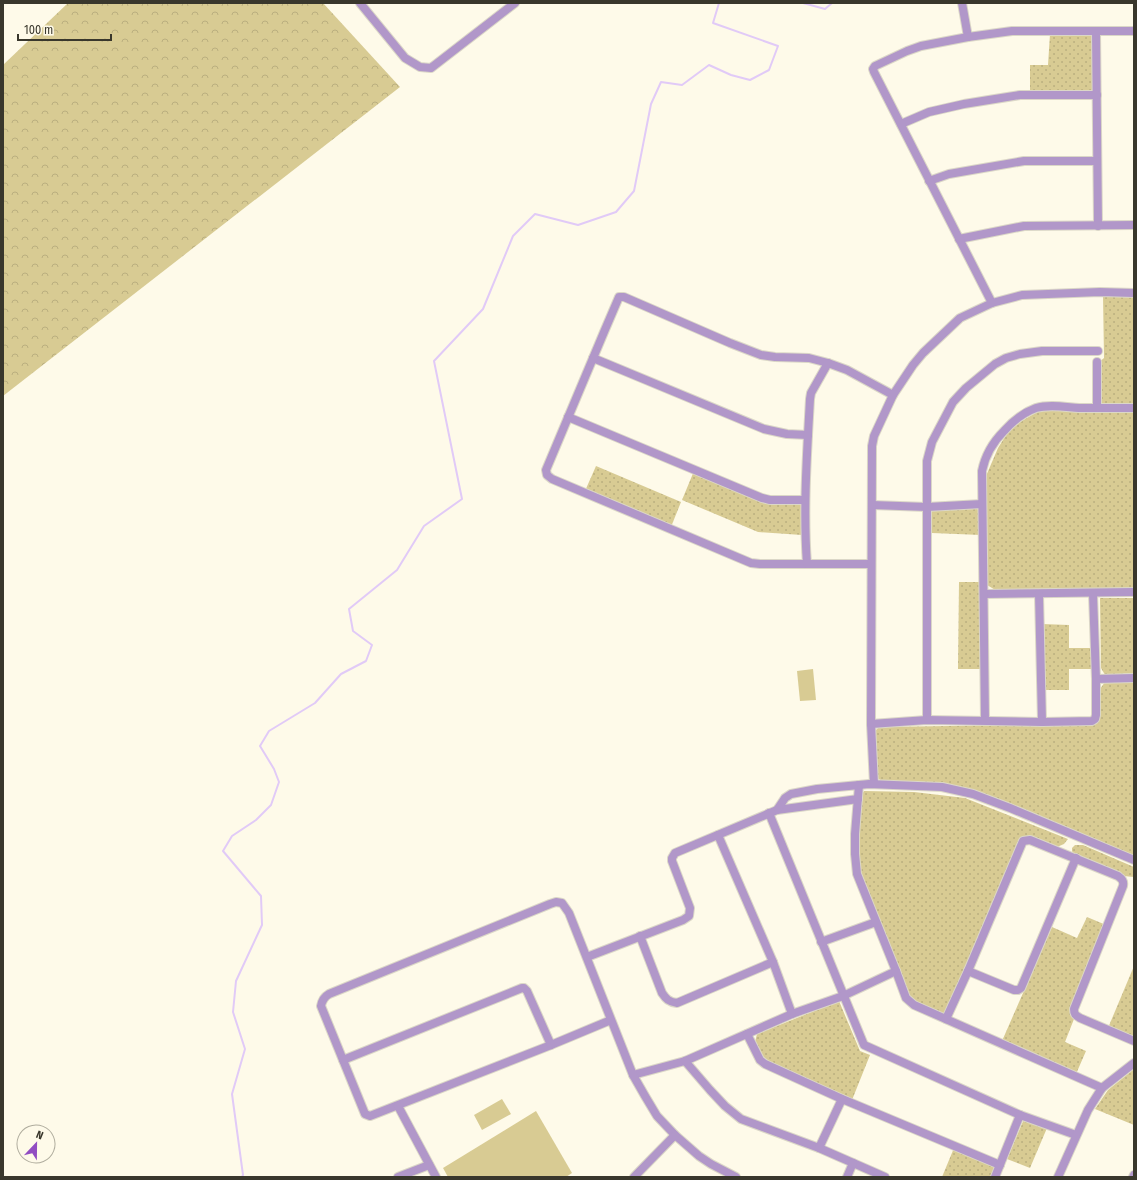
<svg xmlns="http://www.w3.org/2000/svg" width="1137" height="1180" viewBox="0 0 1137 1180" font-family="'Fira Sans Condensed',sans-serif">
	<defs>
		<pattern id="grass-dots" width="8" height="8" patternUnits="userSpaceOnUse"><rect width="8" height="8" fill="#d8cb93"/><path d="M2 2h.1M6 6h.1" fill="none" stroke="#baaf7f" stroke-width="1.8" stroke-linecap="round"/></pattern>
		<pattern id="forest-crowns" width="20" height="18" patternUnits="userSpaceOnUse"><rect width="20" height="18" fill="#d8cb93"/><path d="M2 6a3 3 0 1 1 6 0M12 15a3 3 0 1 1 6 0" fill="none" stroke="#baaf7f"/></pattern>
	</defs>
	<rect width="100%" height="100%" fill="#fefae9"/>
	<g fill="url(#grass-dots)">
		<path d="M 1050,34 L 1094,35 L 1095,89 L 1090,94 L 1030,94 L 1030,65 L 1048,65 Z"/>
		<path d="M 1103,295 L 1134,296 L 1134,406 L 1107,406 L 1102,403 L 1098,398 L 1098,363 L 1104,358 Z"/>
		<path d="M 1052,409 L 1134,410 L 1134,589 L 997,591 L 987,585 L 986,476 L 998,448 L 1008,432 L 1020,422 L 1037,412 Z"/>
		<path d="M 596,466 L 681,502 L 671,527 L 585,491 Z"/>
		<path d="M 694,471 L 753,497 L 803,501 L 802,535 L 758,532 L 682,500 Z"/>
		<path d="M 976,508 L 980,511 L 981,535 L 932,533 L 931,511 L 935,509 Z"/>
		<path d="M 959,582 L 981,582 L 981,669 L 958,669 Z"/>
		<path d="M 1134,598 L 1134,673 L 1105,675 L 1101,668 L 1100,598 Z"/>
		<path d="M 1042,624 L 1069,625 L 1069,648 L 1093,648 L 1093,669 L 1069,669 L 1069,690 L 1043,690 Z"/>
		<path d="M 1134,681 L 1134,857 L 974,792 L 882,781 L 877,778 L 875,731 L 879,727 L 1094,724 L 1100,718 L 1100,689 L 1105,682 Z"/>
		<path d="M 864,791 L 914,792 L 965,798 L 1068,839 L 1064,844 L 1057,847 L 1026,838 L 945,1018 L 907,997 L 859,874 L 857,855 L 859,799 Z"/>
		<path d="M 1075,845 L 1083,845 L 1134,867 L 1134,877 L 1123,876 L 1074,855 L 1072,851 L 1072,848 Z"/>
		<path d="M 1087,917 L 1106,925 L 1071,1009 L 1074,1019 L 1065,1042 L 1086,1051 L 1076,1074 L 1002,1041 L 1052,927 L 1077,938 Z"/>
		<path d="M 1134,966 L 1134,1039 L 1108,1028 Z"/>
		<path d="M 839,1001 L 860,1051 L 870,1055 L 852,1100 L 764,1061 L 755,1042 L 757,1034 Z"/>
		<path d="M 1134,1069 L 1134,1125 L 1095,1109 L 1108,1090 Z"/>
		<path d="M 1024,1119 L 1047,1128 L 1030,1168 L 1007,1159 Z"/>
		<path d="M 954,1148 L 997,1166 L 992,1177 L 942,1177 Z"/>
	</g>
	<path fill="url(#forest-crowns)" d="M 68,3 L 323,3 L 400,87 L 3,396 L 3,65 Z"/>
	<g fill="#d8cb93">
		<path d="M 813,669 L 816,700 L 800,701 L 797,671 Z"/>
		<path d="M 502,1099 L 511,1114 L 482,1130 L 474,1115 Z"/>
		<path d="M 536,1111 L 572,1173 L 566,1177 L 448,1177 L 443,1168 Z"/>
	</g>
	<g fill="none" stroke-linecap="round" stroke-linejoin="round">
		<g stroke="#e1caf7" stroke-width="2">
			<path d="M 803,3 L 825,9 L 832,3"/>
			<path d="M 242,1177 L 243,1175 L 232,1094 L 245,1049 L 233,1012 L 236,981 L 262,925 L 261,896 L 223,851 L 232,836 L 256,820 L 271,805 L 279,782 L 274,769 L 260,746 L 269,731 L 315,703 L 341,674 L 366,661 L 372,645 L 353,631 L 349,609 L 397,570 L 424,526 L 462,499 L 434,361 L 483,309 L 513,236 L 535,214 L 578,225 L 616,212 L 634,191 L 651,104 L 661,82 L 682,85 L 709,65 L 731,75 L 750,80 L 769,70 L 778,46 L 713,23 L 719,3"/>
		</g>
		<defs>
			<g id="minor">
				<path d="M 360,3 L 405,58 L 420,67 L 431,68 L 515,3"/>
				<path d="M 962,3 L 968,37"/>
				<path d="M 1096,31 L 1098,226"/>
				<path d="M 901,124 L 929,112 L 964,104 L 995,99 L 1020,95 L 1097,95"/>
				<path d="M 929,181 L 949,174 L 1024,161 L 1097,161"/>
				<path d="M 959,239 L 1024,226 L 1134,225"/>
				<path d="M 992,303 L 874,72 L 873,69 L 875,66 L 907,51 L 921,46 L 968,37 L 1012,31 L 1134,31"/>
				<path d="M 593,358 L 764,429 L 787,434 L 808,435"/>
				<path d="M 1097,408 L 1097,362"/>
				<path d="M 568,417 L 762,498 L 770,500 L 805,500"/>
				<path d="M 872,505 L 927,507 L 982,504"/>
				<path d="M 807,564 L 760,564 L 751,563 L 552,479 L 547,475 L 546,470 L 604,332 L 619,297 L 624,297 L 730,343 L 761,355 L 775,357 L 809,358 L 828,363"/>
				<path d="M 871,564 L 807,564 C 803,509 807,454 810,399 L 811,393 L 828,363 L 847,370 L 893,395"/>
				<path d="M 984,594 L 1134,592"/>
				<path d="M 1039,594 L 1042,722"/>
				<path d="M 1096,679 L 1134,678"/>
				<path d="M 927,720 L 927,461 L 932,442 L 953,402 L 966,388 L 995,364 L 1006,358 L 1020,354 L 1042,351 L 1098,351"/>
				<path d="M 985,720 L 982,471 C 985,456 993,442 1004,431 C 1013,421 1022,413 1036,408 C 1049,404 1065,407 1079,408 C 1097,408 1116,408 1134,408"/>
				<path d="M 871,724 L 927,720 L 1042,722 L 1092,721 L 1095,719 L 1096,715 L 1096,679 L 1093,594"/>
				<path d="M 874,784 L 871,724 L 872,446 L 874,436 L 893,395 L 913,365 L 923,353 L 960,318 L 992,303 L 1022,295 L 1100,292 L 1134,293"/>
				<path d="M 859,785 L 869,784 L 942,787 L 973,794 L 1010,808 L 1134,860"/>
				<path d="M 777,810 L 858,799"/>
				<path d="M 769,813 L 864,1045 L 1020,1115 L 1076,1135"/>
				<path d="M 640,936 L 662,993 C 666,999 669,1002 677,1003 L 773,962 L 718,835"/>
				<path d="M 821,942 L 876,922"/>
				<path d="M 587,957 L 683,920 L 689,916 L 690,908 L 672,861 L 672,858 L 675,853 L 777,810 L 785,798 L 791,794 L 817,789 L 859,785 L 855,834 L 855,854 L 857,874 L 896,971 L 843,996 L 792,1014 L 685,1061 L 633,1075"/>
				<path d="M 773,962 L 792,1014"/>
				<path d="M 896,971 L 906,998 L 914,1005 L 1102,1088 L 1088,1110 L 1058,1177"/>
				<path d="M 968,971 L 1014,990 L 1018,990 L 1021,988 L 1076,858"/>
				<path d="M 946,1019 L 968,971 L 1023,841 L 1030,840 L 1118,876 C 1122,879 1124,881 1123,886 L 1074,1009 C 1074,1014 1075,1015 1080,1018 L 1134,1041"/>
				<path d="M 611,1020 L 551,1045 L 370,1116 L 365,1114 L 321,1006 C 322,1000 324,997 329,994 L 550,904 L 556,902 L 562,903 L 569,913 L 633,1075 L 645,1096 L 657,1116 L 675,1135 L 699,1156 L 711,1164 L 736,1177"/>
				<path d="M 747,1034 L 760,1060 L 765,1064 L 842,1099 L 1000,1165"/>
				<path d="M 343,1060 L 522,988 L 524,988 L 527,991 L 551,1045"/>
				<path d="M 685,1061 L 710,1090 L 725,1106 L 741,1119 L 819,1148 L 885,1177"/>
				<path d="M 1102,1088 L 1134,1063"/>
				<path d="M 398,1106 L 436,1177"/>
				<path d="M 819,1148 L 842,1099"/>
				<path d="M 398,1177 L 429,1165"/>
				<path d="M 634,1177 L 675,1135"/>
				<path d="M 847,1177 L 853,1163"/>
				<path d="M 995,1177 L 1020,1115"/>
				<path d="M 1133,1177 L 1134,1175"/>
			</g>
		</defs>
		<use href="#minor" stroke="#dbd7c7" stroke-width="10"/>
		<use href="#minor" stroke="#b197c9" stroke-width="8"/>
	</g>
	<rect width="1137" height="1180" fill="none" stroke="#39372c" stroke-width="8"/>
	<g transform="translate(36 1144) rotate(22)"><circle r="19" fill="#fefae9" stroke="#afac9d"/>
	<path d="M0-3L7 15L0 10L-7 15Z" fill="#914dc2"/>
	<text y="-6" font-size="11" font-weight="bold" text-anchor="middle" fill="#39372c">N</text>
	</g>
	<path d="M18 34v6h93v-6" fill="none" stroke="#39372c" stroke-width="2"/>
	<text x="24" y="34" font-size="12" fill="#39372c" stroke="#fefae9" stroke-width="3" paint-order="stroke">100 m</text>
</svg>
